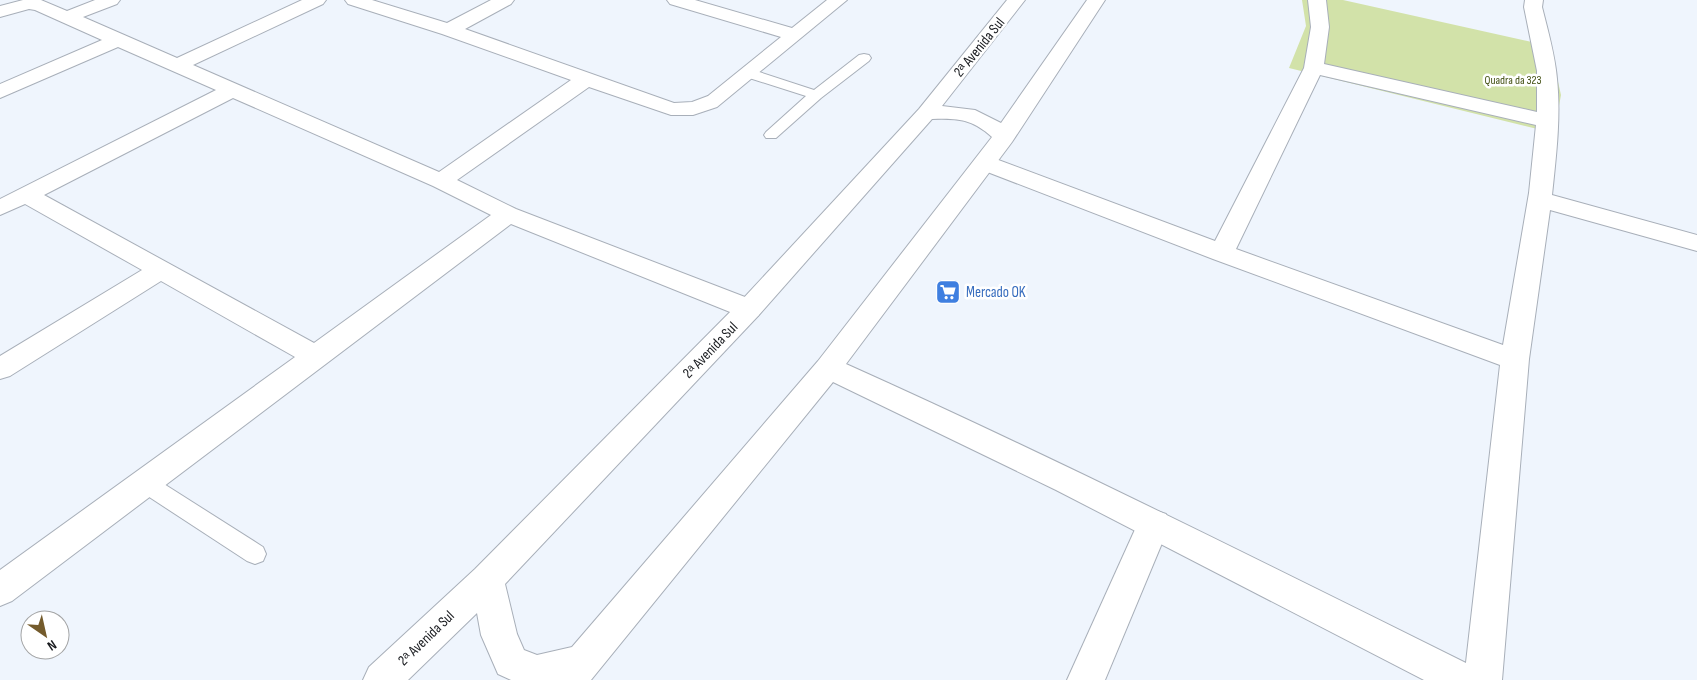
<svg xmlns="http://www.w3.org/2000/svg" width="1697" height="680" viewBox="0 0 1697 680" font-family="'Sofia Sans Condensed',sans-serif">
	<rect width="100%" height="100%" fill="#eff5fd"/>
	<path fill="#d2e2a9" d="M 1302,0 L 1343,0 L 1550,46 L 1561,95 L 1554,133 L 1289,68 L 1306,26 Z"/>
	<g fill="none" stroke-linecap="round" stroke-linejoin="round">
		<defs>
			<g id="lane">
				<path d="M 864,54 L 869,55 L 871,58 L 869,61 L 821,98 L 776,138 L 766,138 L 764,135 L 766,132 L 806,96 L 743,76 L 741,73 L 743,70 L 753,70 L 814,90 L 859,55 Z"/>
				<path d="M 145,474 L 153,477 L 263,547 L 266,554 L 263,561 L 255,564 L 247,561 L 137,489 L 134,483 L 137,477 Z"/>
			</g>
			<g id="street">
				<path d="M 23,0 L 41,0 L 67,11 L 95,0 L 120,0 L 117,4 L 83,17 L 177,58 L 302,0 L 326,0 L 323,4 L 193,65 L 439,172 L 571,80 L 442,34 L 348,4 L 345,0 L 372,0 L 447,23 L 491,0 L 514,0 L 511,4 L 465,29 L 674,103 L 692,102 L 708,96 L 781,37 L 670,4 L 667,0 L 695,0 L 792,28 L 827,0 L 847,0 L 717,107 L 693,115 L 671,115 L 589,87 L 457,180 L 516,209 L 758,302 L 762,309 L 758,316 L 749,318 L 740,316 L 511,224 L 12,601 L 0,606 L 0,570 L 295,357 L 161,281 L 10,376 L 0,379 L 0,356 L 142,270 L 25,204 L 0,215 L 0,199 L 216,90 L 118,47 L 0,98 L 0,84 L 102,40 L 35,10 L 29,9 L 0,17 L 0,6 ZM 233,98 L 433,186 L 491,215 L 314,343 L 44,195 Z"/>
				<path d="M 1308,0 L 1326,0 L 1329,27 L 1324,64 L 1537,112 L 1537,71 L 1524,7 L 1525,0 L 1543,0 L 1542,7 C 1548,31 1555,55 1557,79 C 1561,117 1556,157 1552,195 L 1697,235 L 1697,251 L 1550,210 L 1529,359 L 1502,680 L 1464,680 L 1500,365 L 1213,259 L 977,168 L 974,163 L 977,158 L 985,156 L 993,158 L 1215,241 L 1304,68 L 1311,27 ZM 1320,75 L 1536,125 L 1529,193 L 1503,345 L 1236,249 Z"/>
				<path d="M 1154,510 L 1166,514 L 1170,524 L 1105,680 L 1067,680 L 1142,514 Z"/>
			</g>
			<path id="secondary" d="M 1007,0 L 1025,0 L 942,106 L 975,110 L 1001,123 L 1087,0 L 1105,0 L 1012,142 L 846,364 C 1058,459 1266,564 1474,667 L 1480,680 L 1424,680 L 1056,490 L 833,382 L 591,680 L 511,680 L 498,674 L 481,635 L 477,613 L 408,680 L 363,680 L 369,667 L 475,569 L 740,302 L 919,109 ZM 932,119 C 958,118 972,119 992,137 L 818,361 L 572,647 L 537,655 L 524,650 L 517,634 L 505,584 L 758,316 Z"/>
		</defs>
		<use href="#lane" stroke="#a8afb9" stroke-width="2"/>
		<use href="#street" stroke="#a8afb9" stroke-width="2"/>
		<use href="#secondary" stroke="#a8afb9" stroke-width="2"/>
		<use href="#lane" fill="#fff" fill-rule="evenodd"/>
		<use href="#street" fill="#fff" fill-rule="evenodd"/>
		<use href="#secondary" fill="#fff" fill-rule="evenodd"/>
	</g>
	<defs>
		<symbol id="supermarket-square" viewBox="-11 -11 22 22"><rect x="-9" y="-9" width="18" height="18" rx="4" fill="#3f7fe0" stroke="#fff"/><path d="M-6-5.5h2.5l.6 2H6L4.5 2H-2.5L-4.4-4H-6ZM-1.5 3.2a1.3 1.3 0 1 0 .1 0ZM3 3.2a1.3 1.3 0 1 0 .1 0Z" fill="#fff"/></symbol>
	</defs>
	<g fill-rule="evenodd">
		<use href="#supermarket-square" x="934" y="278" width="28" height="28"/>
	</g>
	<g text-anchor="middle" stroke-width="5" stroke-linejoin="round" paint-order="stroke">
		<g font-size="12" fill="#445114" stroke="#fff">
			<text x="1513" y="84">Quadra da 323</text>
		</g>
		<g font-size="15" fill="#191b1f" stroke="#fff">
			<text transform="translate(979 47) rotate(-51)" y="5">2ᵃ Avenida Sul</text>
			<text transform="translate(710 350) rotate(-46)" y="5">2ᵃ Avenida Sul</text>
			<text transform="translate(426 638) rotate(-44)" y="5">2ᵃ Avenida Sul</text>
		</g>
		<g font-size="15" fill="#366cbe" stroke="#fff" text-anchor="start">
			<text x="966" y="297">Mercado OK</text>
		</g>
	</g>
	<g transform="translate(45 635) rotate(146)"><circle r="24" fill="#ffffff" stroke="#a3a4a5"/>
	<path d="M0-4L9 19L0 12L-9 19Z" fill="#745b2c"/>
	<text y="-8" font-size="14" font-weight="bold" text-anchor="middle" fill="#191b1f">N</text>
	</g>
</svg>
